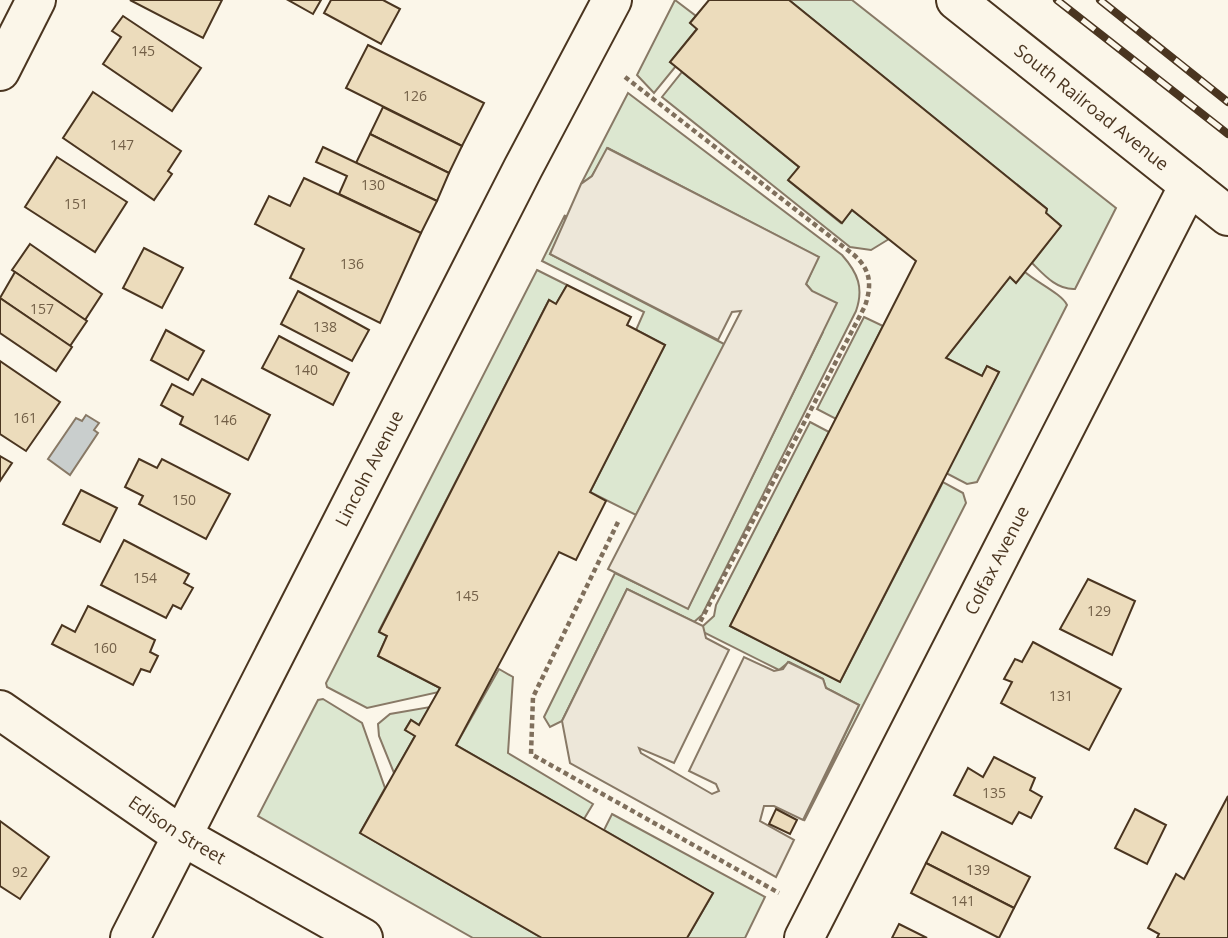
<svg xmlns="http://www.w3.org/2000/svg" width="1228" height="938" viewBox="0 0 1228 938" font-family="'Open Sans',sans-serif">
	<rect width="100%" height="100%" fill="#fbf6e9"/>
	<g fill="#dce7d0" stroke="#887966" stroke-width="2">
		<path d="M 675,0 L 696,16 L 690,23 L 697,29 L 670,62 L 676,66 L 654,93 L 637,75 Z"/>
		<path d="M 789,0 L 852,0 L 1116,208 L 1075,289 C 1057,290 1044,275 1032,263 L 1061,226 L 1046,213 L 1047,209 Z"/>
		<path d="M 682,72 L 799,167 L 789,181 L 841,223 L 852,210 L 889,239 L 871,250 L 850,247 L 662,97 Z"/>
		<path d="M 628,93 L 842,255 C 858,273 864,288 856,311 L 702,615 L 694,622 L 627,589 L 562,721 L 550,727 L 544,717 L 615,573 L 688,608 L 823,332 L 812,291 L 806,284 L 818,257 L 608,148 L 592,176 L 581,184 Z"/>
		<path d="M 565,215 L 565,225 L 550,254 L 726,345 L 636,515 L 590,492 L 665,345 L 636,330 L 644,312 L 542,261 Z"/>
		<path d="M 537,270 L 567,285 L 556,304 L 549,300 L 379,631 L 387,636 L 378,656 L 440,688 L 439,692 L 367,708 L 327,687 L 326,683 Z"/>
		<path d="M 1025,272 C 1036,282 1062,294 1067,305 L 977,482 L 967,484 L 946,473 L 999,372 L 987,366 L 982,376 L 946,358 L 1010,277 L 1016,283 Z"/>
		<path d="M 864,317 L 883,326 L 836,419 L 817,409 Z"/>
		<path d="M 810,422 L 829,432 L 730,626 L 840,682 L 943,482 L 963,493 L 966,503 L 804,821 L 859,705 L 826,688 L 823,679 L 789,662 L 779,670 L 703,632 L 703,626 L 714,616 L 716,605 Z"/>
		<path d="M 499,669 L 513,677 L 508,753 L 593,804 L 584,819 L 456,745 Z"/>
		<path d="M 323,699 L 362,723 L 385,788 L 360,833 L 542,938 L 473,938 L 258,816 L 318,700 Z"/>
		<path d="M 430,707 L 419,725 L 411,720 L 405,730 L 415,736 L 394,773 L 379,736 L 378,724 L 390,714 Z"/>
		<path d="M 612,814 L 765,897 L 745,938 L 687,938 L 713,893 L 604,830 Z"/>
	</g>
	<g fill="#ede7d9" stroke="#887966" stroke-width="2">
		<path d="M 607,148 L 819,257 L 806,284 L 812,291 L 837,303 L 688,609 L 608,569 L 741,311 L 732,312 L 718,340 L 550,254 L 581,184 L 592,176 Z"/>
		<path d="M 627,589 L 703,626 L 706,638 L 729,650 L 674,763 L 639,748 L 641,753 L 712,794 L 719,791 L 716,784 L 689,771 L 744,657 L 774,671 L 783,669 L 788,662 L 823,679 L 826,688 L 859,705 L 803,820 L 774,806 L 764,806 L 760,821 L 794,840 L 776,877 L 570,763 L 562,721 Z"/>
	</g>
	<path fill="#c9cecd" stroke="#887966" stroke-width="2" d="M 86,415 L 99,423 L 94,430 L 98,433 L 70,475 L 48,459 L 76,418 L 82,421 Z"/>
	<g fill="#ecdcbc" stroke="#4a3520" stroke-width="2">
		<path d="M 130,0 L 222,0 L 203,38 Z"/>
		<path d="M 288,0 L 321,0 L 313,14 Z"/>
		<path d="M 331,0 L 383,0 L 400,9 L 381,44 L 324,13 Z"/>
		<path d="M 709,0 L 789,0 L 1047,209 L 1046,213 L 1061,226 L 1016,283 L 1010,277 L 946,358 L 982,376 L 987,366 L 999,372 L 840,682 L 730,626 L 916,261 L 852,210 L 842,223 L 788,180 L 799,167 L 670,62 L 697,29 L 690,23 Z"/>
		<path d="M 123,16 L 201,68 L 172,111 L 103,64 L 121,37 L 112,31 Z"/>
		<path d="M 368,45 L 484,103 L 462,146 L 346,88 Z"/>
		<path d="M 93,92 L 181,151 L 168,171 L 172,174 L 154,200 L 63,138 Z"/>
		<path d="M 383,107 L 462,146 L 449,173 L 370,134 Z"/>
		<path d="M 370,134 L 449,173 L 437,201 L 356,163 Z"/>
		<path d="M 323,147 L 437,201 L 421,233 L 339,194 L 347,176 L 316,162 Z"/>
		<path d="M 57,157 L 127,202 L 95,252 L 25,207 Z"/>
		<path d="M 304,178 L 421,233 L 380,323 L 290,278 L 304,249 L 255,224 L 269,196 L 290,206 Z"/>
		<path d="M 30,244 L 102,294 L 85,320 L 12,270 Z"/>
		<path d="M 144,248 L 183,268 L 162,308 L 123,288 Z"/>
		<path d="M 15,272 L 87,321 L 70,346 L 0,298 Z"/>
		<path d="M 567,285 L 631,317 L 627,325 L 665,345 L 590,492 L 606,501 L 576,560 L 559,552 L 456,745 L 713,893 L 687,938 L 542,938 L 360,833 L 415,736 L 405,730 L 411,720 L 419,725 L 440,688 L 378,656 L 387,636 L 379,632 L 549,300 L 556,304 Z"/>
		<path d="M 298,291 L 369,330 L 352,361 L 281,324 Z"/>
		<path d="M 0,298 L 72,347 L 56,371 L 0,333 Z"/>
		<path d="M 166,330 L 204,351 L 188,380 L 151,360 Z"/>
		<path d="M 279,336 L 349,373 L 333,405 L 262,368 Z"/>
		<path d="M 0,361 L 60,402 L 26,451 L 0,434 Z"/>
		<path d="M 202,379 L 270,415 L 248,460 L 180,424 L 183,417 L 161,405 L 172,384 L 193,395 Z"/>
		<path d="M 0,456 L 12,463 L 0,481 Z"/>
		<path d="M 139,459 L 157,468 L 162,459 L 230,494 L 206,539 L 139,504 L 143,496 L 125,487 Z"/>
		<path d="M 81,490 L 117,508 L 100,542 L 63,524 Z"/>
		<path d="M 124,540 L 189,574 L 184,583 L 193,588 L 181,609 L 173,605 L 166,618 L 101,585 Z"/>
		<path d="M 1088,579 L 1135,601 L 1112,655 L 1060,629 Z"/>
		<path d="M 88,606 L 155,640 L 150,652 L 158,656 L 150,672 L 141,669 L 133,685 L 52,644 L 62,625 L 75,632 Z"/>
		<path d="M 1033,642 L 1121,689 L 1089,750 L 1001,703 L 1012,682 L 1004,679 L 1015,659 L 1022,662 Z"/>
		<path d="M 994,757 L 1035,778 L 1030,790 L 1042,797 L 1031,818 L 1019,812 L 1012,824 L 954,795 L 968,768 L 983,777 Z"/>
		<path d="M 1228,796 L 1228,938 L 1157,938 L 1159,934 L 1148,928 L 1176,874 L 1184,879 Z"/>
		<path d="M 776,809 L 797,820 L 790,834 L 769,824 Z"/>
		<path d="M 1135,809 L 1166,825 L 1147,864 L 1115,848 Z"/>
		<path d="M 0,821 L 49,857 L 20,899 L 0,886 Z"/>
		<path d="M 942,832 L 1030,877 L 1014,908 L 926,863 Z"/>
		<path d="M 926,863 L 1014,908 L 999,938 L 911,893 Z"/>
		<path d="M 899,924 L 927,938 L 892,938 Z"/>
	</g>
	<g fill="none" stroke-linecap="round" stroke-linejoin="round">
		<defs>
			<g id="minor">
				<path id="s1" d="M 956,0 L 1228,216"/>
				<path d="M 0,71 L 36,0"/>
				<path id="s2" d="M 0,710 L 182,836 L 363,938"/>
				<path id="s3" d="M 130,938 L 523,168 L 612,0"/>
				<path id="s4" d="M 804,938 L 1189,185"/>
			</g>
		</defs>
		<use href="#minor" stroke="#4a3520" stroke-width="42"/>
		<g stroke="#7f6f5c" stroke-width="4.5" stroke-dasharray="5 3.5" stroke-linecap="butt">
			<path d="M 625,77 L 854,255 C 871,270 872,285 865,306 L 700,622"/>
			<path d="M 618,522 L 533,697 L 531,754 L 779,893"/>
		</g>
		<use href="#minor" stroke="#fbf6e9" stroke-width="38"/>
		<defs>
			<g id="rail">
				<path d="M 1057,0 L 1228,134"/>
				<path d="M 1100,0 L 1228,102"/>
			</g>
		</defs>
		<use href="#rail" stroke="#4a3520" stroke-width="8"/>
		<use href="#rail" stroke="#fbf6e9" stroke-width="5" stroke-dasharray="16" stroke-linecap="butt"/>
	</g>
	<g text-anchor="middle" stroke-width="5" stroke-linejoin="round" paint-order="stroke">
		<g font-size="14" fill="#725f47">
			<text x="143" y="56">145</text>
			<text x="415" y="101">126</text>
			<text x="122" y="150">147</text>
			<text x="373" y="190">130</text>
			<text x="76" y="209">151</text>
			<text x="352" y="269">136</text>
			<text x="42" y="314">157</text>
			<text x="325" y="332">138</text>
			<text x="306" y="375">140</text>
			<text x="25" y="423">161</text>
			<text x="225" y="425">146</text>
			<text x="184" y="505">150</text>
			<text x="145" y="583">154</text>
			<text x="467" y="601">145</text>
			<text x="1099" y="616">129</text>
			<text x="105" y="653">160</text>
			<text x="1061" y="701">131</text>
			<text x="994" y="798">135</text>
			<text x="978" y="875">139</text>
			<text x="20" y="877">92</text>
			<text x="963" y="906">141</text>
		</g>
		<g font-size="18" fill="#4a3520" stroke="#fbf6e9">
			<text dy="6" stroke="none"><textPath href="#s1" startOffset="173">South Railroad Avenue</textPath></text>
			<text dy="6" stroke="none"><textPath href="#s3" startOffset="527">Lincoln Avenue</textPath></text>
			<text dy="6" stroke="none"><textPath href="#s4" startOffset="424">Colfax Avenue</textPath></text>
			<text dy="6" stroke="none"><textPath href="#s2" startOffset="214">Edison Street</textPath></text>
		</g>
	</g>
</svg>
